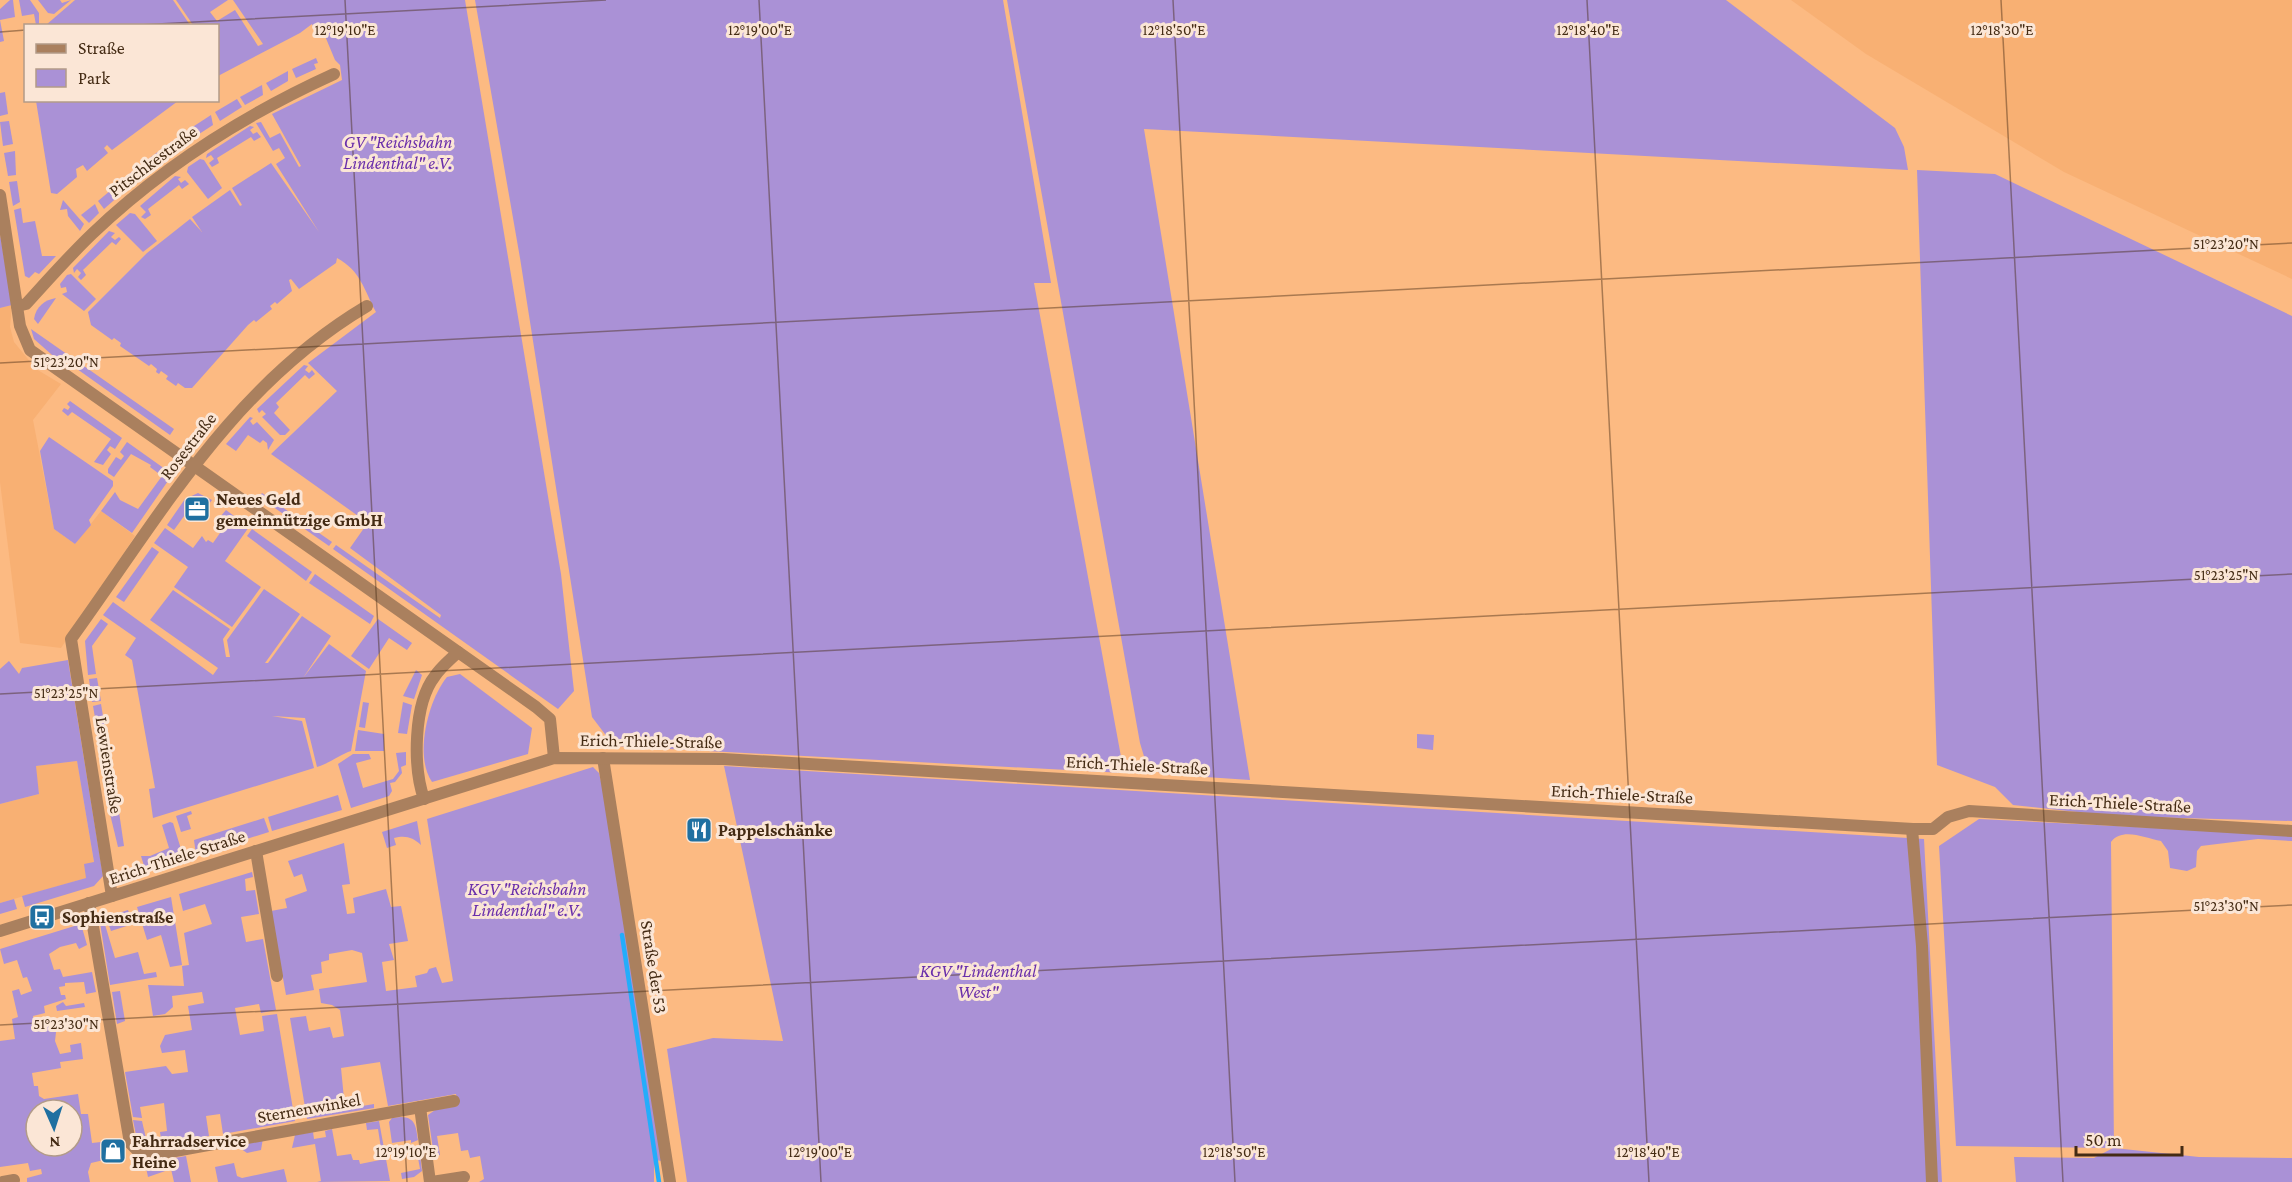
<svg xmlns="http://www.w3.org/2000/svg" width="2292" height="1182" viewBox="0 0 2292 1182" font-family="'Crimson Pro',serif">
	<rect width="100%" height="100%" fill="#fcba82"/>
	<g fill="#f8b073">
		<path d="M 1791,0 L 2292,0 L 2292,279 L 2064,172 L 1866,54 Z"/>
		<path d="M 12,305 L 10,327 L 14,342 L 36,369 L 61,384 L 33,420 L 54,529 L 75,544 L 101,511 L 135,536 L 61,648 L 20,643 L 0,482 L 0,308 Z"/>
		<path d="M 77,761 L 94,863 L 86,878 L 0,903 L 0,804 L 39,794 L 35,766 Z"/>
	</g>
	<g fill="#aa91d6" fill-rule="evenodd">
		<path d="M 10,0 L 13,0 L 15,17 L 0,20 L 4,41 L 0,42 L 0,9 Z"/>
		<path d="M 19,0 L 30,0 L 39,13 L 39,25 L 36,25 L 34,14 L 22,16 Z"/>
		<path d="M 38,0 L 60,0 L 62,3 L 71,0 L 54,14 L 48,13 Z"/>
		<path d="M 75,0 L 173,0 L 190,25 L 46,25 Z"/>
		<path d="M 176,0 L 228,0 L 210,12 L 217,21 L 235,10 L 258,46 L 263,44 L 233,0 L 465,0 L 561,574 L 574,691 L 558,709 L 333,549 L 336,545 L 440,618 L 441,615 L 350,548 L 369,521 L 363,516 L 361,518 L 271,454 L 337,391 L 308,363 L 376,312 C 364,290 361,271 337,258 L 336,263 L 299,289 L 291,279 L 289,280 L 292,291 L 277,304 L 275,302 L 270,306 L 272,309 L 256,322 L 254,320 L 248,325 L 192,388 L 185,388 L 178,383 L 176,386 L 166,379 L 168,376 L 161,371 L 159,374 L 156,372 L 157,369 L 151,364 L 149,366 L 120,346 L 121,343 L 114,338 L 112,340 L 91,325 L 88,312 L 147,253 L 190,219 L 202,232 L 192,217 L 230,190 L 240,206 L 242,205 L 232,188 L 271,163 L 319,232 L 276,164 L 285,158 L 279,148 L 273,151 L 256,123 L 261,122 L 270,138 L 280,133 L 299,167 L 301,166 L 272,114 L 342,80 L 340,65 L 335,60 L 320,24 L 313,27 L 312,24 L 300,33 L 218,76 L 218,26 L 193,25 Z"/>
		<path d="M 475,0 L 1003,0 L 1051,283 L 1034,283 L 1124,773 L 614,746 L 592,717 L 520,258 Z"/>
		<path d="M 1007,0 L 1726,0 L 1895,128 L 1904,147 L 1908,170 L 1144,129 L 1250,780 L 1161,774 L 1146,763 L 1140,743 Z"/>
		<path d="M 316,58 L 318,63 L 314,64 L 316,69 L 296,78 L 292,69 Z"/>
		<path d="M 288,71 L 288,81 L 271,91 L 266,83 Z"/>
		<path d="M 262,85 L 263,95 L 245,105 L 240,97 Z"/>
		<path d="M 5,92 L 8,114 L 0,116 L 0,93 Z"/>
		<path d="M 237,99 L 242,107 L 220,121 L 215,112 Z"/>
		<path d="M 36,101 L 36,100 L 178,101 L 112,150 L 107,145 L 104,148 L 108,153 L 87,171 L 83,165 L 76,169 L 77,177 L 57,194 L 51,193 Z"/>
		<path d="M 211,115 L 213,125 L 196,136 L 191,128 Z"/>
		<path d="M 9,121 L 13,144 L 3,146 L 0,122 Z"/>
		<path d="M 250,126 L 254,127 L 250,130 L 253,134 L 257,132 L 261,137 L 254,141 L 251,137 L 217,158 L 219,163 L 212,167 L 209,163 L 214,159 L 211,155 L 206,158 L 207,154 Z"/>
		<path d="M 188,130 L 191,141 L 172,154 L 166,146 Z"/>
		<path d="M 163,148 L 166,158 L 149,171 L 143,163 Z"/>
		<path d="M 15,151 L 16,175 L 8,176 L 4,153 Z"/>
		<path d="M 200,159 L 204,160 L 222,188 L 208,199 L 187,172 L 188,167 Z"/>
		<path d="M 140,165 L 143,175 L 126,189 L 120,182 Z"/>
		<path d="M 1917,170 L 1995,174 L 2292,316 L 2292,821 L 2113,816 L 2013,805 L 1995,787 L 1937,765 Z"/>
		<path d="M 175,176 L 181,177 L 178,179 L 181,183 L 185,180 L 189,184 L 182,189 L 179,185 L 148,209 L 151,215 L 145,219 L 141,217 L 146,212 L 140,206 Z"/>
		<path d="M 17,181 L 20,202 L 13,206 L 9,182 Z"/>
		<path d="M 117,185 L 121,194 L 104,209 L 98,201 Z"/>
		<path d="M 63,200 L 84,224 L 80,231 L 68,216 L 67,209 L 60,210 Z"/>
		<path d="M 95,204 L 99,213 L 89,223 L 81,215 Z"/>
		<path d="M 21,208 L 23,223 L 35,221 L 42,256 L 56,256 L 39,274 L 35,272 L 29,278 L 25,276 L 14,210 Z"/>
		<path d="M 130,213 L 135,214 L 157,241 L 143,252 L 116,225 Z"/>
		<path d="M 109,231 L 115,233 L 111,237 L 115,240 L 119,237 L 121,239 L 116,245 L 112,242 L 83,270 L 86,275 L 81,280 L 78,277 L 81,273 L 77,269 L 74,273 L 73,268 Z"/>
		<path d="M 0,234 L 12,305 L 0,308 Z"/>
		<path d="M 71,274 L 96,299 L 84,311 L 62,294 L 67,292 L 66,287 L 61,288 L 60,284 L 67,275 Z"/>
		<path d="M 56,298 L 38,324 L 34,319 C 36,306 45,300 56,298 Z"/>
		<path d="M 31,329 L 174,429 L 170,435 L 63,359 L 60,362 L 34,339 Z"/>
		<path d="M 304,365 L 308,366 L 305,370 L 309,373 L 312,370 L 315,374 L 309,379 L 305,375 L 276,403 L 279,407 L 274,413 L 290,430 L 285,435 L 280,435 L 262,417 L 266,414 L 262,410 L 259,413 L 257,409 Z"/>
		<path d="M 70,401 L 122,438 L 115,449 L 110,446 L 107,450 L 111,454 L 103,465 L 94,462 L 111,439 L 72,412 L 68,416 L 62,411 L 64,408 L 68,410 L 70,407 L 67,404 Z"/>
		<path d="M 250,417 L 253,418 L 250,421 L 253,425 L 257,422 L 274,440 L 268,450 L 267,443 L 263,440 L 260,443 L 248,435 L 236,451 L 226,444 Z"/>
		<path d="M 49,437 L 113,481 L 113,486 L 89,520 L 91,525 L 75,544 L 54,529 L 40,451 Z"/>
		<path d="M 127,442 L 165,469 L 170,478 L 132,533 L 101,511 L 115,492 L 120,500 L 138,509 L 162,476 L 150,467 L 151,465 L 131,454 L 114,477 L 108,473 L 108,469 L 116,457 L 121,460 L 124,456 L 120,452 Z"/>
		<path d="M 198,493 L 212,500 L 206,508 L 201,504 L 192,505 L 174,530 L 167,525 L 185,499 Z"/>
		<path d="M 262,493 L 295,516 L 292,520 L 259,497 Z"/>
		<path d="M 226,510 L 249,527 L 225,561 L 261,587 L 232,627 L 174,587 L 188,567 L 154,543 L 165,528 L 193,548 L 202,536 L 206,542 L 208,540 L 213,543 L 227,523 L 220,517 Z"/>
		<path d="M 299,519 L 332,542 L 329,546 L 296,523 Z"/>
		<path d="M 252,529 L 312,572 L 306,581 L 247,536 Z"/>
		<path d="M 152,547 L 159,552 L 124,602 L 116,597 Z"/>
		<path d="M 315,574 L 374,616 L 370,624 L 309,583 Z"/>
		<path d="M 264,589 L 300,614 L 265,663 L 268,663 L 302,616 L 331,636 L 303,678 L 329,644 L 366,671 L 351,751 C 341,754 330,763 317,767 L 305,718 L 272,716 L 302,721 L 314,768 L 153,818 L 149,789 L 155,788 L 132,660 L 125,655 L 136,638 L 103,615 L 113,602 L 213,675 L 218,668 L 150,620 L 173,590 L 230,629 L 223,639 L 226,657 L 230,657 L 227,640 Z"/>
		<path d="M 101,619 L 108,624 L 92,646 L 96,674 L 88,675 L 85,641 Z"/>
		<path d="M 378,619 L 412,643 L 407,650 L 389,638 L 369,669 L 351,656 Z"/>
		<path d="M 68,660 L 103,876 L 94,886 L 25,907 L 22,896 L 86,878 L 84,864 L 94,862 L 77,761 L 36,766 L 39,794 L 0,804 L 0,669 L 9,661 L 19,674 L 22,668 Z"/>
		<path d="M 416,670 L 422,675 L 414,699 L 403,696 Z"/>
		<path d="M 460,674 L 532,728 L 528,754 L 432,782 C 414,756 428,700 447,677 Z"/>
		<path d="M 97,678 L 101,701 L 92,702 L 89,679 Z"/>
		<path d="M 363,702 L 369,703 L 365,728 L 359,727 Z"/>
		<path d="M 403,702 L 412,705 L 407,734 L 398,733 Z"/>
		<path d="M 101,704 L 105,728 L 97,729 L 93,706 Z"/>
		<path d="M 358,730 L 384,734 L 384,751 L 355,751 Z"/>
		<path d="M 106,731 L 110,755 L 101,756 L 97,733 Z"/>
		<path d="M 1417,734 L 1434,735 L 1433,750 L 1417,748 Z"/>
		<path d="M 406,752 L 406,765 L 401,767 L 402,773 L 395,782 L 390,783 L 392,791 L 389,796 L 351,808 L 338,764 L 353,754 L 369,754 L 371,759 L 356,763 L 363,788 L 393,779 L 399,771 L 396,753 Z"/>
		<path d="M 110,759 L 114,782 L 105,783 L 102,760 Z"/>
		<path d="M 724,766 L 1924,839 L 1942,1182 L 687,1182 L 667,1049 L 713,1038 L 783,1041 Z"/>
		<path d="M 593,767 L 599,773 L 603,790 L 662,1161 L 654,1160 L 654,1182 L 479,1182 L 484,1179 L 480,1156 L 470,1158 L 468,1150 L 461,1151 L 458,1133 L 437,1136 L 440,1155 L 434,1156 L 428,1115 L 435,1110 L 458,1106 L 456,1094 L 388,1106 L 380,1062 L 341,1068 L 345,1109 L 374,1104 L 374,1108 L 307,1119 L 290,1018 L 306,1016 L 309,1031 L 330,1027 L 333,1038 L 344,1036 L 340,1010 L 332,1005 L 321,1003 L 319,989 L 367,982 L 362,953 L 352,950 L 329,954 L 329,960 L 321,962 L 322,973 L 311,975 L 314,990 L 286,995 L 271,911 L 287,908 L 285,899 L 307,891 L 302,874 L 294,877 L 288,861 L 344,843 L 350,884 L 342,885 L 347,914 L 355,913 L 353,898 L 386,889 L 391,907 L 401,906 L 408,941 L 389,944 L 394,960 L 382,962 L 386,991 L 417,987 L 415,976 L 427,973 L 429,969 L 436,967 L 442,983 L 453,981 L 427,819 Z"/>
		<path d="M 115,785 L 118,808 L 110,810 L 106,787 Z"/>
		<path d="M 338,795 L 342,810 L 272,831 L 268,817 Z"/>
		<path d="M 191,811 L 192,814 L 187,816 L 191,829 L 181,832 L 176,816 Z"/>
		<path d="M 119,812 L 124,846 L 118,847 L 110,814 Z"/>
		<path d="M 264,818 L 269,832 L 196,855 L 194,840 Z"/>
		<path d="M 1979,819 L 2292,835 L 2292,841 L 2258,839 L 2201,846 L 2197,851 L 2196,867 L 2187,871 L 2170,868 L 2168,851 L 2161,841 C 2145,838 2122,827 2111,842 L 2114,1148 L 2199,1157 L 2292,1158 L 2292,1182 L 2016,1182 L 2014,1157 L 2094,1158 L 2113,1148 L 1956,1146 L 1939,846 Z"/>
		<path d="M 417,821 L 421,845 C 413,837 405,835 394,838 L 396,845 L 387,848 L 382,832 Z"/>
		<path d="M 170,822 L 173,823 L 184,859 L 148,870 L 145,869 L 141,856 L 150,856 L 169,848 L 162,825 Z"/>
		<path d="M 252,872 L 253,877 L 245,879 L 246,891 L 255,890 L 259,914 L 241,917 L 246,942 L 263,939 L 276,1010 L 261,1013 L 259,1004 L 235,1008 L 240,1035 L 264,1031 L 262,1016 L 277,1014 L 295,1121 L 223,1134 L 220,1114 L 206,1116 L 209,1136 L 162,1145 L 160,1132 L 167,1131 L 164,1103 L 140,1107 L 142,1118 L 133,1117 L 125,1072 L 166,1066 L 172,1074 L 188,1072 L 185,1050 L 162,1053 L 160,1046 L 165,1035 L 192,1030 L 188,1006 L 204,1003 L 202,992 L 172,996 L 173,1007 L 165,1014 L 153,1016 L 148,985 L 184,986 L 182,966 L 189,965 L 184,933 L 212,924 L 205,904 L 183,911 L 179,894 Z"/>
		<path d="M 171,897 L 182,965 L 170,967 L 161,935 L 147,940 L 137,907 Z"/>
		<path d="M 14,899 L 17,909 L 0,914 L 0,903 Z"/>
		<path d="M 128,910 L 133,924 L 111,931 L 106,917 Z"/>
		<path d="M 103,918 L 115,958 L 138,952 L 144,974 L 156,972 L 157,977 L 110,985 L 100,923 Z"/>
		<path d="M 81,924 L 87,945 L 79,949 L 76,943 L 60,947 L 49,954 L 54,970 L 60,969 L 63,977 L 92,972 L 96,992 L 86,994 L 84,982 L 65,983 L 65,986 L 59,987 L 61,995 L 65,995 L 66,999 L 44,1006 L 45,1013 L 33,1016 L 34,1021 L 42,1020 L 43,1023 L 53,1020 L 57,1024 L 55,1041 L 60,1054 L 71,1052 L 70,1045 L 81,1043 L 83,1059 L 60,1062 L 61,1068 L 32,1073 L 34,1086 L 38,1086 L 39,1096 L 44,1099 L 78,1094 L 81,1114 L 88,1114 L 92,1143 L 101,1142 L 104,1160 L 91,1163 L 88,1172 L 90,1182 L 27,1182 L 27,1178 L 42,1174 L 41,1169 L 30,1171 L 28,1163 L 0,1167 L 0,1041 L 15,1039 L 12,1019 L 18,1017 L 12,991 L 19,989 L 21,995 L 32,991 L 27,977 L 23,978 L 17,960 L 4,964 L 0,949 ZM 36,1110 L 72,1110 L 72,1146 L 36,1146 Z"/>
		<path d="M 120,991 L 125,1021 L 117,1024 L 112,992 Z"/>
		<path d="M 63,1002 L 66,1006 L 84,1003 L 85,1007 L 57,1011 L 56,1006 Z"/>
		<path d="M 401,1117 C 416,1117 416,1128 418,1140 L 411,1143 L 411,1140 L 392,1143 L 389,1122 L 392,1118 Z"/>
		<path d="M 133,1120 L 142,1121 L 148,1147 L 141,1146 L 137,1140 Z"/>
		<path d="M 379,1121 L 390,1181 L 317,1182 L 321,1181 L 315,1144 L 292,1148 L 295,1135 L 313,1132 L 314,1139 L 326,1137 L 325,1131 L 332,1129 L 337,1156 L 351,1154 L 353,1160 L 359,1160 L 360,1164 L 380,1160 L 382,1155 L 378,1129 L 367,1130 L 366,1123 Z"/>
		<path d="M 263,1138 L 261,1150 L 247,1153 L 234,1144 Z"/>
		<path d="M 416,1147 L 419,1147 L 422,1171 L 414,1177 L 402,1179 L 401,1173 L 420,1169 Z"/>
		<path d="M 186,1156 L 191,1182 L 174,1182 L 171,1169 L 148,1177 L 145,1163 Z"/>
		<path d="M 234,1163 L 237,1176 L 242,1178 L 284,1169 L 287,1182 L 218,1182 L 215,1167 Z"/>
	</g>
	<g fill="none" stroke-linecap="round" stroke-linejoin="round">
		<path stroke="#23adfb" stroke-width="4.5" d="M 622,935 L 659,1182"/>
		<g stroke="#aa805e" stroke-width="12">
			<path d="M 0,195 L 20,326 L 30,350 L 536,707 L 550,719 L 554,758"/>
			<path d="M 17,306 L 26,304 C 47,281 69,256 92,234 C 163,166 244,115 334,74"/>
			<path d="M 603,758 L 670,1182"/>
			<path d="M 424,799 C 413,767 413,704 435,676 C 441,667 450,660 458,652"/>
			<path d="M 1912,829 L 1922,946 L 1932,1182"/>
			<path d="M 256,851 L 277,976"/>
			<path d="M 112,896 L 71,639 C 160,516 232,386 367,306"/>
			<path d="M 89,903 L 130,1143 L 142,1155 L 153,1155 L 454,1101"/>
			<path d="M 0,931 L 554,758 L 723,759 L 1913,829 L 1933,829 L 1948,817 L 1969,811 L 2292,831"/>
			<path d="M 420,1107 L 430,1182"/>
			<path d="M 3,1182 L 14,1180"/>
			<path d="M 432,1182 L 464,1177"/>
		</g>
	</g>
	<path fill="none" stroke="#442b14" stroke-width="1.5" stroke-opacity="0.45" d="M 345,0 L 407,1182M 759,0 L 821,1182M 1173,0 L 1235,1182M 1587,0 L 1649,1182M 2001,0 L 2063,1182M 120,26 L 606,0M 0,32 L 26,30M 0,363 L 2292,243M 0,694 L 2292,574M 0,1025 L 2292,905"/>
	<defs>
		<symbol id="office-square" viewBox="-11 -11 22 22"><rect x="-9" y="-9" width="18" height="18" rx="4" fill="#1f70a1" stroke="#fbe6d6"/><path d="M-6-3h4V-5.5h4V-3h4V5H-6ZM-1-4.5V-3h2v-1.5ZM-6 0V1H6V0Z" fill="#fff"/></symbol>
		<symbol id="restaurant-square" viewBox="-11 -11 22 22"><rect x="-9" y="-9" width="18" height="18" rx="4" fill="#1f70a1" stroke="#fbe6d6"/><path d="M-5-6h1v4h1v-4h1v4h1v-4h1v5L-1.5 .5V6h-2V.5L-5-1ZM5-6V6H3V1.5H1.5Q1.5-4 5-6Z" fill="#fff"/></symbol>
		<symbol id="bus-square" viewBox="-11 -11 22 22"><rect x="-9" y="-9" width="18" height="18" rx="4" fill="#1f70a1" stroke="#fbe6d6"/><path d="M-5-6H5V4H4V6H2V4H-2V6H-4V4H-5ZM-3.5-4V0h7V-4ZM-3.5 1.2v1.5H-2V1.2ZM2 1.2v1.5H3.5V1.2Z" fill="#fff"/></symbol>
		<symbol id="shop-square" viewBox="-11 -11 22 22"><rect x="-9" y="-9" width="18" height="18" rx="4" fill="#1f70a1" stroke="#fbe6d6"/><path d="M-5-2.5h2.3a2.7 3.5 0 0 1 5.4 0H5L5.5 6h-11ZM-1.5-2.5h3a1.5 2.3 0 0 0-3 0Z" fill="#fff"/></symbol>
	</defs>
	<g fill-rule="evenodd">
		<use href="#office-square" x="182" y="494" width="30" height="30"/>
		<use href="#restaurant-square" x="684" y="815" width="30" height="30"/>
		<use href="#bus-square" x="27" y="902" width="30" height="30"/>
		<use href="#shop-square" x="98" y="1136" width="30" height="30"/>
	</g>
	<g text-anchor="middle" stroke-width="6" stroke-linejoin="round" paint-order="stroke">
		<g font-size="18" font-style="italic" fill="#6a2fab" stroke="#fbe6d6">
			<text x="398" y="148">GV "Reichsbahn<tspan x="398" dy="21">Lindenthal" e.V.</tspan></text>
			<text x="527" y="895">KGV "Reichsbahn<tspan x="527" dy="21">Lindenthal" e.V.</tspan></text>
			<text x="978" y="977">KGV "Lindenthal<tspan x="978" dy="21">West"</tspan></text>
		</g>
		<g font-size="18" fill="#442b14" stroke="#fbe6d6">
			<text transform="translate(153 161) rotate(-37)" y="6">Pitschkestraße</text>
			<text transform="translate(188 446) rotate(-52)" y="6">Rosestraße</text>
			<text transform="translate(651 741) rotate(1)" y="6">Erich-Thiele-Straße</text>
			<text transform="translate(109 765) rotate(81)" y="6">Lewienstraße</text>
			<text transform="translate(1137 765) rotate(3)" y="6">Erich-Thiele-Straße</text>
			<text transform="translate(1622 794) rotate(3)" y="6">Erich-Thiele-Straße</text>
			<text transform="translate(2120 803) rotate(3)" y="6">Erich-Thiele-Straße</text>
			<text transform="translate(177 857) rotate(-18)" y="6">Erich-Thiele-Straße</text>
			<text transform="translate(654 967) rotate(81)" y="6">Straße der 53</text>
			<text transform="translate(309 1108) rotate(-10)" y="6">Sternenwinkel</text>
		</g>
		<g font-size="18" font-weight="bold" fill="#442b14" stroke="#fbe6d6" text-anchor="start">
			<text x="216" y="505">Neues Geld<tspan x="216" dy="21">gemeinnützige GmbH</tspan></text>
			<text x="718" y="836">Pappelschänke</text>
			<text x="62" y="923">Sophienstraße</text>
			<text x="132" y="1147">Fahrradservice<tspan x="132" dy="21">Heine</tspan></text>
		</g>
	</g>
	<g font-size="15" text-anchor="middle" fill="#442b14" stroke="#fbe6d6" stroke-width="6" stroke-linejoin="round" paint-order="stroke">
		<text x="345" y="35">12°19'10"E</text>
		<text x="760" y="35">12°19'00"E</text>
		<text x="1588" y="35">12°18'40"E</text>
		<text x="2002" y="35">12°18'30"E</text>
		<text x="1174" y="35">12°18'50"E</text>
		<text x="2226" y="249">51°23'20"N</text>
		<text x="66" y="367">51°23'20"N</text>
		<text x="2226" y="580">51°23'25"N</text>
		<text x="66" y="698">51°23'25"N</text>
		<text x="2226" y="911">51°23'30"N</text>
		<text x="66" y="1029">51°23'30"N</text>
		<text x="406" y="1157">12°19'10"E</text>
		<text x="820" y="1157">12°19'00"E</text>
		<text x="1234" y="1157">12°18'50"E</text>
		<text x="1648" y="1157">12°18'40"E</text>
	</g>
	<rect x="24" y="24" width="195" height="78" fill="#fbe6d6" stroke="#b29b88" stroke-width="1.5"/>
	<rect x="36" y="44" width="30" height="9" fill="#aa805e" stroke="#b29b88" stroke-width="1.5"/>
	<text x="78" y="54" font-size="18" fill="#442b14">Straße</text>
	<rect x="36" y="69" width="30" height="18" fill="#aa91d6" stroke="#b29b88" stroke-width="1.5"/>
	<text x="78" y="84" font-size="18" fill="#442b14">Park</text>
	<g transform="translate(54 1128) rotate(177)"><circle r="28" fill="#fbe6d6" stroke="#b29b88" stroke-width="1.5"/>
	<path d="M0-4.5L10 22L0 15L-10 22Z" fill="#1f70a1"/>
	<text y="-9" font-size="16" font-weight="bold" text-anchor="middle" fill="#442b14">N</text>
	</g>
	<path d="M2076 1146v9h106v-9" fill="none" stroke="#442b14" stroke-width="3"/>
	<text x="2085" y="1146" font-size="18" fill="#442b14" stroke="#fbe6d6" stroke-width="4.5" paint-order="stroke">50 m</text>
</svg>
